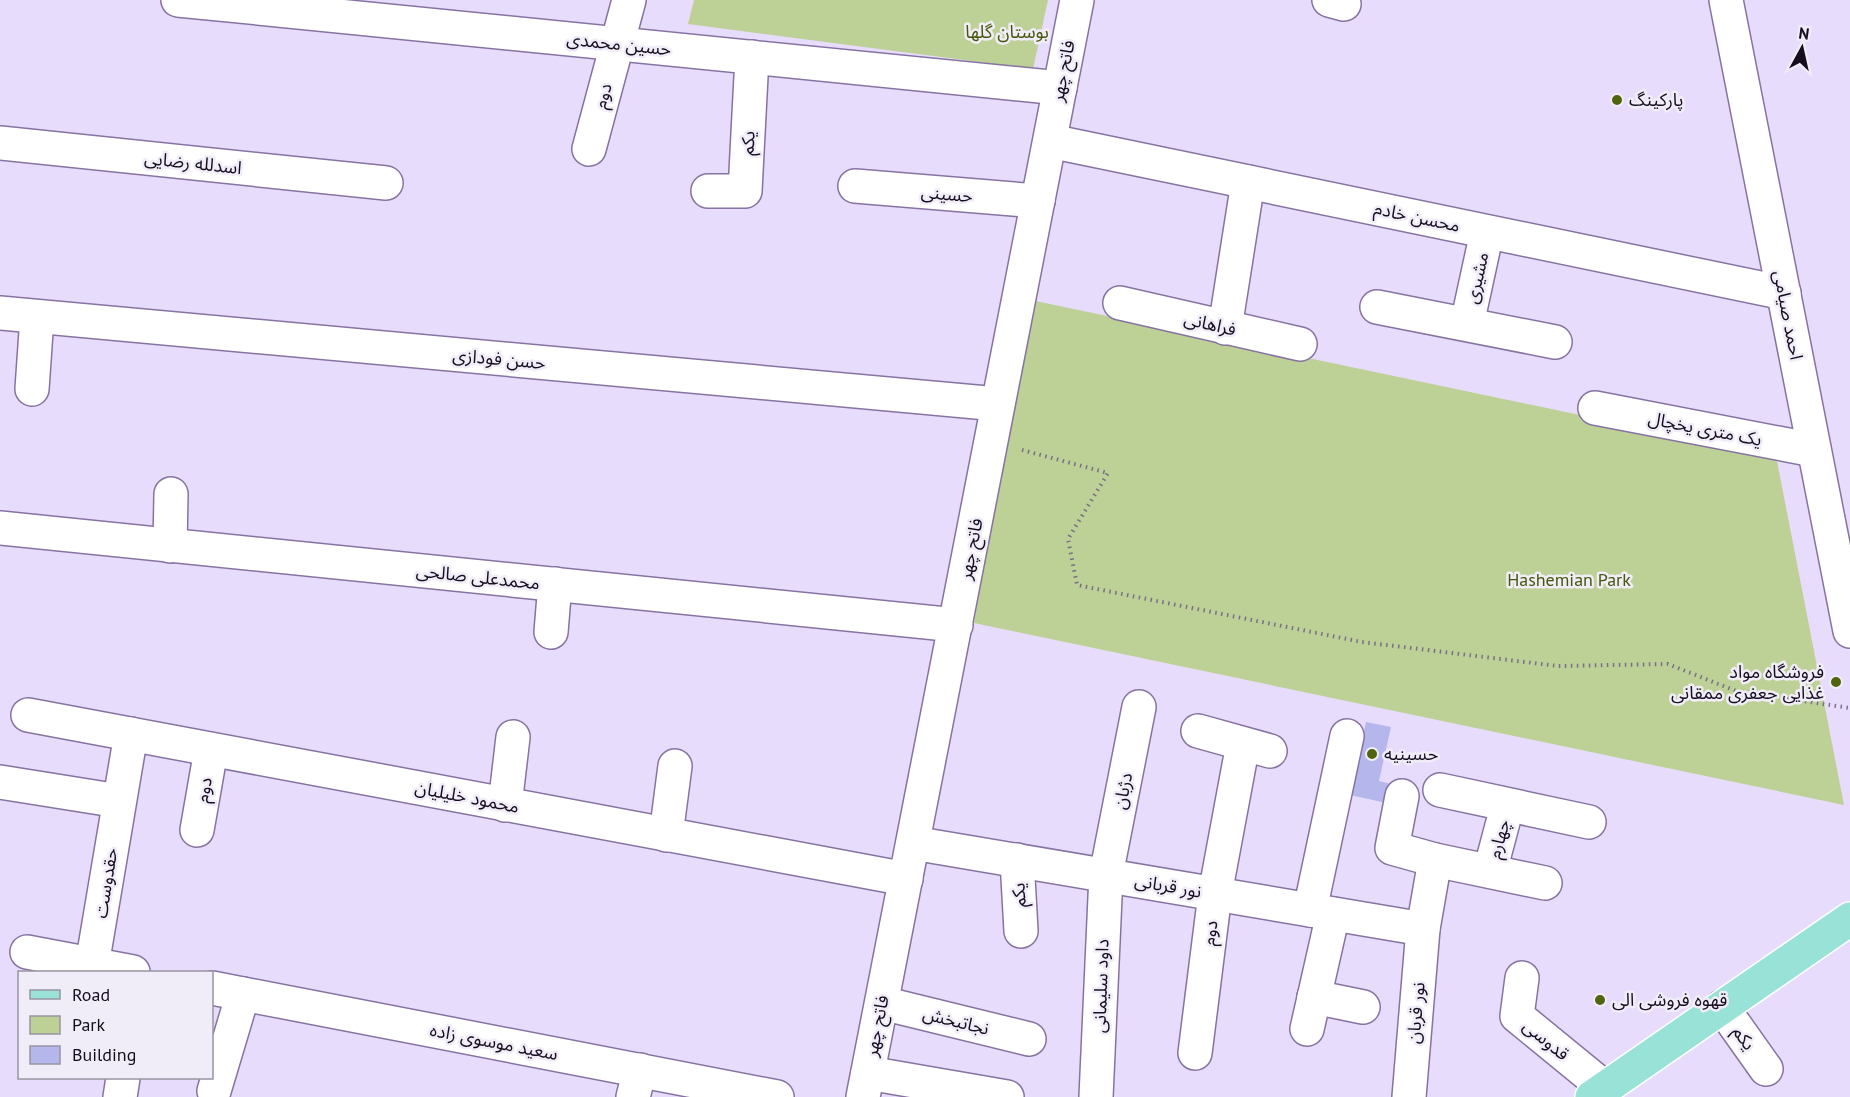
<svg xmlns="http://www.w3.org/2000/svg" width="1850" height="1097" viewBox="0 0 1850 1097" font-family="'PT Sans','Noto Sans Arabic',sans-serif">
	<rect width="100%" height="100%" fill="#e8dcfc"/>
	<g fill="#bdd095">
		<path d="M 694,0 L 1048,0 L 1033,69 L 688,24 Z"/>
		<path d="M 1026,299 L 1776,456 L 1844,805 L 974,623 Z"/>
	</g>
	<path fill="#b5b7ec" d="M 1366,722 L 1391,727 L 1379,781 L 1395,785 L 1391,804 L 1350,795 Z"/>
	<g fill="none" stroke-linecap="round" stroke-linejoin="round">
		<defs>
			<g id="minor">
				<path d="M 178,0 L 1060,88"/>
				<path d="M 1329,0 L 1344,4"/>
				<path d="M 1726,0 L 1850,631"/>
				<path d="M 1050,141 L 1784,293"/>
				<path d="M 0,143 L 386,183"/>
				<path d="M 589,149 L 629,0"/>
				<path d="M 855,186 L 1038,201"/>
				<path d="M 708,191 L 745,191 L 752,57"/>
				<path d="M 1120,303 L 1300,344"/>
				<path d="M 1377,307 L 1555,342"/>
				<path d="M 0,313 L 998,404"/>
				<path d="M 1467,324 L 1487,232"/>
				<path d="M 1225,328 L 1248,182"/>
				<path d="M 32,389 L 37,317"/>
				<path d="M 1595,408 L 1814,450"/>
				<path d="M 0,528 L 956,625"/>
				<path d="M 170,546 L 171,494"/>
				<path d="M 551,632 L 555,584"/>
				<path d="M 28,715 L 906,879"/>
				<path d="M 1198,731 L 1270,751"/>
				<path d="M 0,782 L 119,801"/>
				<path d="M 1440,790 L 1589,822"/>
				<path d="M 1402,796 L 1392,848 L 1435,860"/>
				<path d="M 505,805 L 513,737"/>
				<path d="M 197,830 L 211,750"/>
				<path d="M 666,835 L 675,766"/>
				<path d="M 913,843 L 1423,929"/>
				<path d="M 1017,860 L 1021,931"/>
				<path d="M 1490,871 L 1507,807"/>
				<path d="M 1310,910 L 1347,736"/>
				<path d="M 27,952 L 133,972"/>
				<path d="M 92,965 L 131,734"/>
				<path d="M 1522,978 L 1517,1016 L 1605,1088"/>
				<path d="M 212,988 L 777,1097"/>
				<path d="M 1314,997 L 1363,1007"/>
				<path d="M 882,1003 L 1029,1039"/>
				<path d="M 1722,1007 L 1766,1069"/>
				<path d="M 1307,1029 L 1333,914"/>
				<path d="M 1195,1053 L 1215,894 L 1243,744"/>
				<path d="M 868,1073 L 1007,1097"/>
				<path d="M 214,1091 L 243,994"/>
				<path d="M 120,1097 L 123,1078"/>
				<path d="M 633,1097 L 640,1070"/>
				<path d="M 863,1097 L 1077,0"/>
				<path d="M 1096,1097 L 1106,875 L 1139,707"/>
				<path d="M 1409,1097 L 1423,929 L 1435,860 L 1545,883"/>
			</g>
			<path id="major" d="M 1592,1097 L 1850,919"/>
		</defs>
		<use href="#minor" stroke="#8673a2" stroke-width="36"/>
		<use href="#major" stroke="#fff" stroke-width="36"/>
		<path stroke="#797088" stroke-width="4" stroke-dasharray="1.5 4.5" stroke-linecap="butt" d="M 1022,450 L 1108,473 L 1068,539 L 1077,585 L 1362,642 L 1558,666 L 1668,664 L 1736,691 L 1850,708"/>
		<use href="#minor" stroke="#fff" stroke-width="33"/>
		<use href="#major" stroke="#98e2d8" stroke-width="33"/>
	</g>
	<g fill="#50640e" stroke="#f1edf8" stroke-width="2">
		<circle cx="1617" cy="100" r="6"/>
		<circle cx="1836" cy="682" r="6"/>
		<circle cx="1372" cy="754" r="6"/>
		<circle cx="1600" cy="1000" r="6"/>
	</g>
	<g text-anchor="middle" stroke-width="5" stroke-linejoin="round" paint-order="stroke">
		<g font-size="18" fill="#46570a" stroke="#f1edf8">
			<text x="1007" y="38">بوستان گلها</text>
			<text x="1569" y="586">Hashemian Park</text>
		</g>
		<g font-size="18" fill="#160e20" stroke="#f1edf8">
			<text transform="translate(619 44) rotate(6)" y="6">حسین محمدی</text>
			<text transform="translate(1063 71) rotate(-79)" y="6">فاتح چهر</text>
			<text transform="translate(603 96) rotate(-75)" y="6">دوم</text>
			<text transform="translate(748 143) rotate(-87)" y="6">یکم</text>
			<text transform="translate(193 163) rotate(6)" y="6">اسدلله رضایی</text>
			<text transform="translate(947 194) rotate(5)" y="6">حسینی</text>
			<text transform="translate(1417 217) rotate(12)" y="6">محسن خادم</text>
			<text transform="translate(1477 278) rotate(-77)" y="6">مشیری</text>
			<text transform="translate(1788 315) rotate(79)" y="6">احمد صیامی</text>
			<text transform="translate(1210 324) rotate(13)" y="6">فراهانی</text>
			<text transform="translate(499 359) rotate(5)" y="6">حسن فودازی</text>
			<text transform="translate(1705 429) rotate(11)" y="6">یک متری یخچال</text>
			<text transform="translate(971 549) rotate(-79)" y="6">فاتح چهر</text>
			<text transform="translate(478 577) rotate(6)" y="6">محمدعلی صالحی</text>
			<text transform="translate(204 790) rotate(-80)" y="6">دوم</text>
			<text transform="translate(1123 791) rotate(-79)" y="6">دژبان</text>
			<text transform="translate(467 797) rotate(11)" y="6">محمود خلیلیان</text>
			<text transform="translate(1499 839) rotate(-75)" y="6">چهارم</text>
			<text transform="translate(106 883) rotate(-81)" y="6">حقدوست</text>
			<text transform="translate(1168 886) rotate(10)" y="6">نور قربانی</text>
			<text transform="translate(1019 895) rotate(-93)" y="6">یکم</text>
			<text transform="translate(1210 933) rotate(-83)" y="6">دوم</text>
			<text transform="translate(1101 986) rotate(-88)" y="6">داود سلیمانی</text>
			<text transform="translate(1416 1013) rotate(-85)" y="6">نور قربان</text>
			<text transform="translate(956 1021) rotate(14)" y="6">نجاتبخش</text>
			<text transform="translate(877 1026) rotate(-79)" y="6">فاتح چهر</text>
			<text transform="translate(1744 1038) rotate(54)" y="6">یکم</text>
			<text transform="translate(1546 1040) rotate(39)" y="6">قدوسی</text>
			<text transform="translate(494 1042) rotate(11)" y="6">سعید موسوی زاده</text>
		</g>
		<g font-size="18" fill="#160e20" stroke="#f1edf8" text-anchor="start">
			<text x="1629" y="106">پارکینگ</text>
			<text x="1824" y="678" text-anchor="end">فروشگاه مواد<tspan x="1824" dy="21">غذایی جعفری ممقانی</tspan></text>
			<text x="1384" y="760">حسینیه</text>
			<text x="1612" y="1006">قهوه فروشی الی</text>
		</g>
	</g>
	<rect x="18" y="971" width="195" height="108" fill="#f1edf8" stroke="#9994a2" stroke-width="1.5"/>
	<rect x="30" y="990" width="30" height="9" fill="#98e2d8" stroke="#9994a2" stroke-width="1.5"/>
	<text x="72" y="1001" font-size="18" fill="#160e20">Road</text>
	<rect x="30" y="1016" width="30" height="18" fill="#bdd095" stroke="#9994a2" stroke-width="1.5"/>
	<text x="72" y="1031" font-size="18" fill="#160e20">Park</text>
	<rect x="30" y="1046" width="30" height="18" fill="#b5b7ec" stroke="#9994a2" stroke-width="1.5"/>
	<text x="72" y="1061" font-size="18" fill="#160e20">Building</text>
	<g transform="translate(1802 48) rotate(8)" stroke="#f1edf8" stroke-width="4.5" paint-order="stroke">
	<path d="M0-4.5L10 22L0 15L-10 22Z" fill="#160e20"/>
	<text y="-9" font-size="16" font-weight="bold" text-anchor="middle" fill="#160e20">N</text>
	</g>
</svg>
